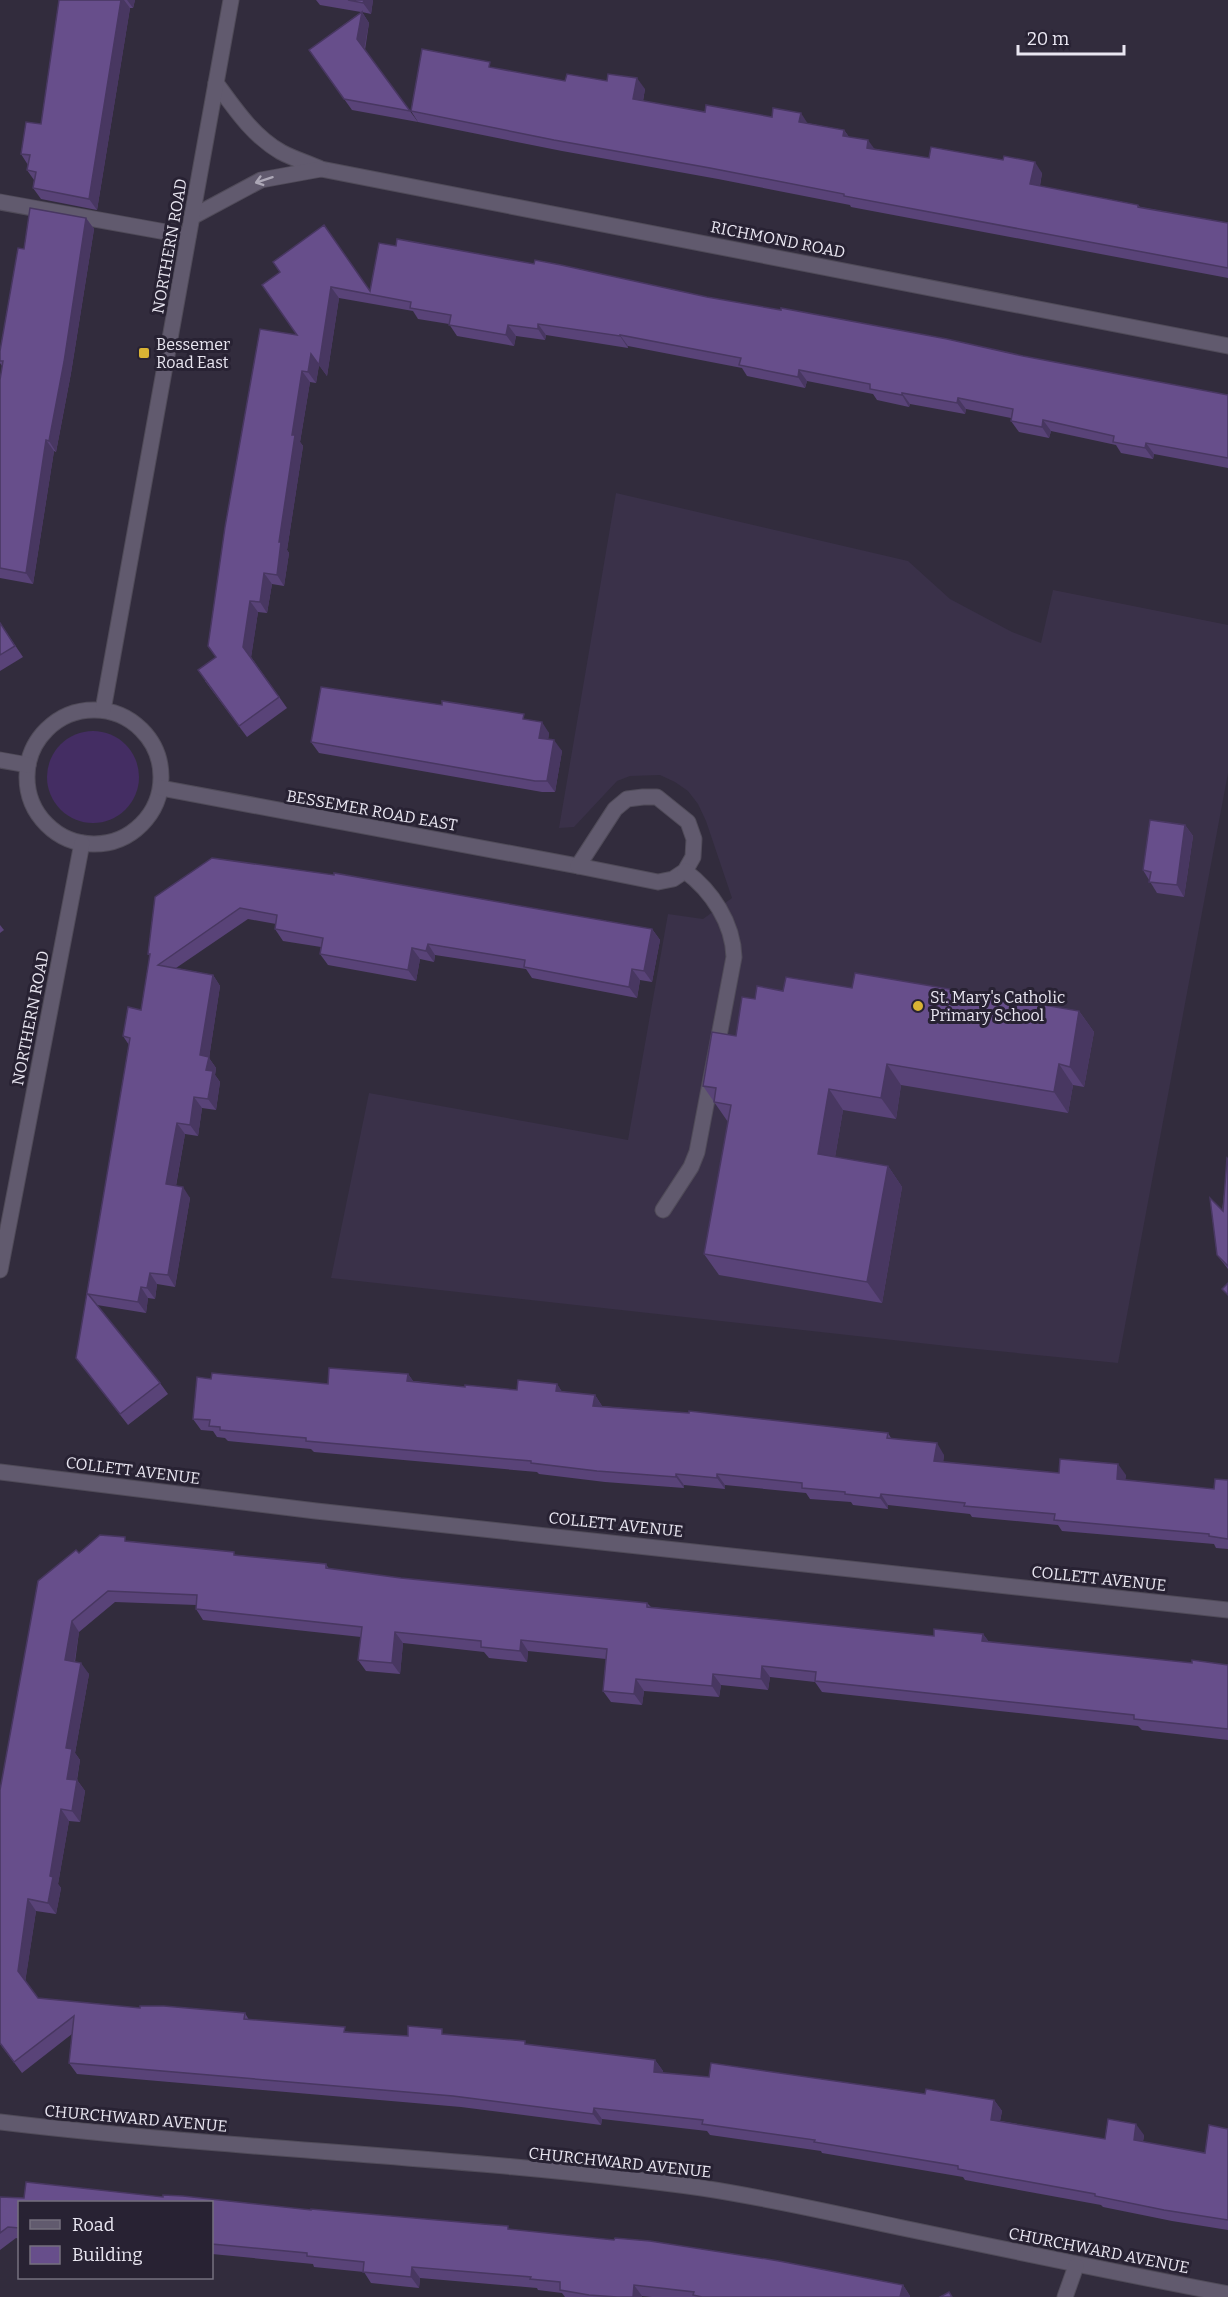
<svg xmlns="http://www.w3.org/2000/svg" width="1228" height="2297" viewBox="0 0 1228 2297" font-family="Bitter,serif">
	<rect width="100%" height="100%" fill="#322c3d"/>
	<path fill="#3a3149" d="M 616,493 L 908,561 L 950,599 L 1012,632 L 1041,643 L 1053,590 L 1228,625 L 1228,773 L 1118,1363 L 956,1347 L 331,1278 L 369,1093 L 628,1140 L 668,914 L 703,919 L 732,898 L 706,821 L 698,804 L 688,791 L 675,782 L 660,775 L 630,776 L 617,781 L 574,827 L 559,828 Z"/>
	<circle fill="#442d63" cx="93" cy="777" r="46"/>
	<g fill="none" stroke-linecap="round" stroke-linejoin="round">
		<defs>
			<g id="minor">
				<path d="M 216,83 C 235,109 253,136 281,152 C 294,159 308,163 321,169 L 1228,346"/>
				<path d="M 0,202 L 188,236"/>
				<path d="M 192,217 L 261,180 L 321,169"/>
				<circle cx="94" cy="777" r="67"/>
				<path d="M 103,710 L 231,0"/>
				<path d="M 0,760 L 28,765"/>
				<path d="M 161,788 L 578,866"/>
				<path d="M 643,797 L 657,797 L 688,822 L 694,839 L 693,857 L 685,871 L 673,879 L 658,882 L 578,866 L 615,809 L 627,799 Z"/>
				<path d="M 663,1210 L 691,1167 L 697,1152 L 734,957 C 733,923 712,891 685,871"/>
				<path d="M 0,1270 L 82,843"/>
				<path d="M 0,1472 L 316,1511 L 1228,1610"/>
				<path d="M 0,2122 C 233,2150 469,2156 702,2188 C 768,2198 833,2213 898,2227 C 1008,2250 1118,2273 1228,2294"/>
				<path d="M 1065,2297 L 1076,2266"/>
			</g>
		</defs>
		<use href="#minor" stroke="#504b59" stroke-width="17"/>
		<use href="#minor" stroke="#615a6e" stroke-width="15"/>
	</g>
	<g fill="#594378">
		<path d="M 59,0 L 135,0 L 133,8 L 130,8 L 97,210 L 41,199 L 33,188 L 34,180 L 27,170 L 28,165 L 21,154 L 41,124 Z"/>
		<path d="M 316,0 L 373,0 L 371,14 L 362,12 L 369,23 L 365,50 L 418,122 L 352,110 L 309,50 L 361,12 L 320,5 Z"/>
		<path d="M 494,68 L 565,81 L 645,89 L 643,101 L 705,112 L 807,123 L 844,130 L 849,137 L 875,149 L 929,158 L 1042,173 L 1040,186 L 1138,205 L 1140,207 L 1228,223 L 1228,278 L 851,207 L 850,205 L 718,179 L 562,151 L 418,122 L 411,111 Z"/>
		<path d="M 86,218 L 94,229 L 71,373 L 56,452 L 54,451 L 33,584 L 0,578 L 0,380 L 2,366 L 0,363 L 0,351 L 24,249 Z"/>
		<path d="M 396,246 L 707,297 L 1228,395 L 1228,468 L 1154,454 L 1153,459 L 1121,453 L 1116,445 L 1051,431 L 1049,438 L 1019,432 L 1011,421 L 1011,418 L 966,409 L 965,414 L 910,404 L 909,407 L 877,400 L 873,394 L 807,381 L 805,388 L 747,376 L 742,368 L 628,346 L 628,348 L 546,335 L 545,340 L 516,336 L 514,346 L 457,336 L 449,324 L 418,319 L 413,311 L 339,298 L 327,376 L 319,365 L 316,383 L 310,382 L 300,442 L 303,446 L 287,550 L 289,553 L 284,586 L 272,584 L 267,613 L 258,612 L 251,657 L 287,708 L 247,737 L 205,681 L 216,657 L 297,335 L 280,272 L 370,291 Z"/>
		<path d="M 0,623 L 23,657 L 0,671 Z"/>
		<path d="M 528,720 L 549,733 L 548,739 L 562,751 L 555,792 L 542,792 L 319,753 L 311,742 Z"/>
		<path d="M 1185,825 L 1193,836 L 1184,897 L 1157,893 L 1143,870 Z"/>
		<path d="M 155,897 L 652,929 L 660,940 L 652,982 L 640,980 L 637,998 L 532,978 L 526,969 L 435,955 L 434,962 L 420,959 L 416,981 L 328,965 L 320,954 L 321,947 L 283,941 L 275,929 L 276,924 L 248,919 L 176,968 L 213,975 L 220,986 L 209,1058 L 216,1068 L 215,1075 L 220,1082 L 216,1110 L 202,1108 L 198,1136 L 185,1134 L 176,1186 L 190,1198 L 175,1287 L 157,1284 L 155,1299 L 148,1298 L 146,1313 L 97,1305 L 160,1383 L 168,1394 L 128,1425 L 76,1358 L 129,1045 L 123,1036 L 141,1010 L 150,957 L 148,954 Z"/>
		<path d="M 0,925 L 4,930 L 0,933 Z"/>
		<path d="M 852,988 L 1079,1011 L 1094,1032 L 1084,1087 L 1073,1085 L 1068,1113 L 901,1085 L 896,1119 L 843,1110 L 835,1157 L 888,1166 L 902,1187 L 882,1303 L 719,1275 L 704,1254 L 728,1122 L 703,1086 L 736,1036 L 755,999 L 783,991 Z"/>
		<path d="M 1228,1159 L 1228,1269 L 1217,1255 Z"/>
		<path d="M 408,1374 L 413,1381 L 465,1387 L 517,1390 L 557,1384 L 562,1392 L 595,1395 L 602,1406 L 888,1433 L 891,1438 L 944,1455 L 943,1462 L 1059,1473 L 1126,1475 L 1125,1480 L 1214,1489 L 1228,1480 L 1228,1549 L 1216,1548 L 1214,1544 L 1062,1531 L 1058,1525 L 972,1517 L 970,1514 L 888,1505 L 888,1509 L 853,1505 L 851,1502 L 810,1499 L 806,1493 L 725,1485 L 725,1489 L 684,1485 L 684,1488 L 605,1482 L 539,1474 L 537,1472 L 314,1452 L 311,1449 L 228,1441 L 225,1438 L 217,1437 L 213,1431 L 201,1430 L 193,1419 L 211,1379 L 328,1384 Z"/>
		<path d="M 128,1541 L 237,1555 L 326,1564 L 329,1569 L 401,1578 L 647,1603 L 651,1607 L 934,1636 L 983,1634 L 989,1642 L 1192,1663 L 1228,1665 L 1228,1740 L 1142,1730 L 1138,1726 L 822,1692 L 815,1682 L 770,1677 L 768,1690 L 721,1685 L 719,1697 L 644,1691 L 642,1705 L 611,1702 L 603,1691 L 606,1659 L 528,1651 L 527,1662 L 489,1658 L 484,1652 L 403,1643 L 400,1674 L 366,1671 L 358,1660 L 361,1637 L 203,1620 L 196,1609 L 196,1605 L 115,1602 L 79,1632 L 75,1662 L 89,1674 L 75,1753 L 80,1760 L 77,1780 L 85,1791 L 80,1822 L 69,1821 L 58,1884 L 61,1888 L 56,1914 L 36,1911 L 25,1982 L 38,1998 L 140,2008 L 245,2013 L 249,2020 L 349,2032 L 408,2036 L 446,2034 L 655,2060 L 663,2071 L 663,2073 L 709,2077 L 994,2100 L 1002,2111 L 1000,2121 L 1105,2139 L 1144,2135 L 1143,2142 L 1205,2153 L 1228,2129 L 1228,2230 L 1172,2221 L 1103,2207 L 1101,2205 L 965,2180 L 963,2177 L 822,2153 L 821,2151 L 710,2135 L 707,2131 L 602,2119 L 601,2125 L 461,2107 L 77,2074 L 69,2063 L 72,2034 L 22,2073 L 0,2044 L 0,1790 L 79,1553 Z"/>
		<path d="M 0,2197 L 24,2198 L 163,2197 L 511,2229 L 903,2285 L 910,2296 L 910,2297 L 652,2297 L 642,2296 L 642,2297 L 565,2297 L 562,2293 L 538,2290 L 537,2288 L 420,2278 L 419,2288 L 371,2283 L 364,2272 L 314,2267 L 313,2264 L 212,2254 L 212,2202 L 20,2202 L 20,2239 L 16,2238 L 0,2250 Z"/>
	</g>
	<g fill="#483761">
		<path d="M 121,0 L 124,0 L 130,8 L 97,210 L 89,199 Z"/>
		<path d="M 127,0 L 135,0 L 133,8 Z"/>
		<path d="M 364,0 L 373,0 L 371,14 L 363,3 Z"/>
		<path d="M 362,12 L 369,23 L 364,50 L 357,39 Z"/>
		<path d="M 637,78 L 645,89 L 641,111 L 633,99 Z"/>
		<path d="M 801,113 L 808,124 L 799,122 Z"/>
		<path d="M 844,130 L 852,141 L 843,136 Z"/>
		<path d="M 868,140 L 876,151 L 867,148 Z"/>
		<path d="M 1035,162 L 1042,173 L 1038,195 L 1030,184 Z"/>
		<path d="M 86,218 L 94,229 L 71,373 L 56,452 L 49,441 Z"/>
		<path d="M 331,287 L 339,298 L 327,376 L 319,365 Z"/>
		<path d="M 538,324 L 546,335 L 545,340 L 538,329 Z"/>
		<path d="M 508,325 L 516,336 L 514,346 L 506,335 Z"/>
		<path d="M 620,335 L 628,346 L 628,348 L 620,336 Z"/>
		<path d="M 311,354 L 319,365 L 316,383 L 308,372 Z"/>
		<path d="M 799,370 L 807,381 L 805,388 L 798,377 Z"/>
		<path d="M 302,371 L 310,382 L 300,442 L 303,446 L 287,550 L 289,553 L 284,586 L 277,575 L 279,542 L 292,435 Z"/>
		<path d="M 902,393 L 910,404 L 909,407 L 902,395 Z"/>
		<path d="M 958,398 L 966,409 L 965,414 L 957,403 Z"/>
		<path d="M 1043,420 L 1051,431 L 1049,438 L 1042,427 Z"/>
		<path d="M 46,440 L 54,451 L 33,584 L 26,573 Z"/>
		<path d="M 1146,443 L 1154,454 L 1153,459 L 1145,448 Z"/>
		<path d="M 264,573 L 272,584 L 267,613 L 260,602 Z"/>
		<path d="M 250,601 L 258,612 L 251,658 L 243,647 Z"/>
		<path d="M 542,722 L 549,733 L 547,749 L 539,738 Z"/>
		<path d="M 554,740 L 562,751 L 555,792 L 547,781 Z"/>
		<path d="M 1185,825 L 1193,836 L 1184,897 L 1177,885 Z"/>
		<path d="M 652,929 L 660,940 L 652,982 L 644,971 Z"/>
		<path d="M 428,944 L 435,955 L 434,962 L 426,951 Z"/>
		<path d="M 412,948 L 420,959 L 416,981 L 408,970 Z"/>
		<path d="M 632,969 L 640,980 L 637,998 L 629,987 Z"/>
		<path d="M 213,975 L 220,986 L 209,1058 L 216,1068 L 215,1075 L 220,1082 L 216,1110 L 208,1099 L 206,1070 L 200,1055 Z"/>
		<path d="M 1079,1011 L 1094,1032 L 1084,1087 L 1070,1067 Z"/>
		<path d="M 887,1064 L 901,1085 L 896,1119 L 881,1098 Z"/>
		<path d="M 1059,1064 L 1073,1085 L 1068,1113 L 1054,1092 Z"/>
		<path d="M 829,1089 L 843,1110 L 832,1175 L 818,1154 Z"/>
		<path d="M 194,1097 L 202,1108 L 198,1136 L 190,1125 Z"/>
		<path d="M 177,1123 L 185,1134 L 174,1196 L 166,1184 Z"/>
		<path d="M 888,1166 L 902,1187 L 882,1303 L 867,1282 Z"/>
		<path d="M 183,1187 L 190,1198 L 175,1287 L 168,1275 Z"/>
		<path d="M 150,1273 L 157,1284 L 155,1299 L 147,1288 Z"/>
		<path d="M 141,1287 L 148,1298 L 146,1313 L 138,1302 Z"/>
		<path d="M 408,1374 L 416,1385 L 407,1381 Z"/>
		<path d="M 557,1384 L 564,1395 L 556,1391 Z"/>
		<path d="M 595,1395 L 602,1406 L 601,1417 L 593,1406 Z"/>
		<path d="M 937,1443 L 944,1455 L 942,1472 L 934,1461 Z"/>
		<path d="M 1118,1464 L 1126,1475 L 1124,1490 L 1117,1479 Z"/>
		<path d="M 676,1474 L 684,1485 L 684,1488 L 676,1477 Z"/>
		<path d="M 717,1474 L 725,1485 L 725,1489 L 717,1478 Z"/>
		<path d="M 881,1494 L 888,1505 L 888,1509 L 880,1498 Z"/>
		<path d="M 72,1621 L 79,1632 L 73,1671 L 65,1660 Z"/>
		<path d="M 395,1632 L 403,1643 L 400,1674 L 392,1663 Z"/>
		<path d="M 983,1634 L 991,1645 L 982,1641 Z"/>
		<path d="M 521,1640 L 528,1651 L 527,1662 L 520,1651 Z"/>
		<path d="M 81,1663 L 89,1674 L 75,1753 L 80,1760 L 75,1790 L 67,1779 L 66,1748 Z"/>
		<path d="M 762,1666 L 770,1677 L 768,1690 L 761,1679 Z"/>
		<path d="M 713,1674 L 721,1685 L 719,1697 L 712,1686 Z"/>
		<path d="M 636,1679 L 644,1691 L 642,1705 L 634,1694 Z"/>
		<path d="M 77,1780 L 85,1791 L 80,1822 L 72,1811 Z"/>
		<path d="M 61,1809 L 69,1821 L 58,1884 L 61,1888 L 56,1914 L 48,1903 L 50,1876 Z"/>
		<path d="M 28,1899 L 36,1911 L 25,1983 L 18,1971 Z"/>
		<path d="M 655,2060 L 663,2071 L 662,2083 L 654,2072 Z"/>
		<path d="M 994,2100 L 1002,2111 L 998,2131 L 991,2120 Z"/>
		<path d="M 594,2108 L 602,2119 L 601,2125 L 593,2114 Z"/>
		<path d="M 1136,2124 L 1144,2135 L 1141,2151 L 1134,2140 Z"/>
		<path d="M 412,2267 L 420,2278 L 419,2288 L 411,2277 Z"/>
		<path d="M 634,2285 L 642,2296 L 642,2297 L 633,2297 Z"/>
		<path d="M 903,2285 L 910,2296 L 910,2297 L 900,2297 Z"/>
	</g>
	<g fill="#674e8b" stroke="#483761" stroke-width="1.5">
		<path d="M 59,0 L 121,0 L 89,199 L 33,188 L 36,172 L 27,170 L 30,155 L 21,154 L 26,122 L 41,124 Z"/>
		<path d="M 348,0 L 364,0 L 363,3 Z"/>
		<path d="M 362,12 L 357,39 L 410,111 L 344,99 L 309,50 Z"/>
		<path d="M 422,49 L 490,62 L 489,67 L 565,81 L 567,74 L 607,81 L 608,74 L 637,78 L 633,99 L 705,112 L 706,105 L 772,117 L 773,108 L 801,113 L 799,122 L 844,130 L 843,136 L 868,140 L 867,148 L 929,158 L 931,147 L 1003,160 L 1004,156 L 1035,162 L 1030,184 L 1138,205 L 1138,207 L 1228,223 L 1228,268 L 844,196 L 844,194 L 710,168 L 554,140 L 411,111 Z"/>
		<path d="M 30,208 L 86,218 L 64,362 L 49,441 L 46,440 L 26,573 L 0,568 L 0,380 L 3,361 L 0,361 L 0,351 L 18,248 L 24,249 Z"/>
		<path d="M 324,225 L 370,291 L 379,243 L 396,246 L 397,239 L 534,264 L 535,260 L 561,265 L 707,297 L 781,310 L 781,308 L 947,339 L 1023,356 L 1228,395 L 1228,458 L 1146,443 L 1145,448 L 1113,442 L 1114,436 L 1043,420 L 1042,427 L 1011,421 L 1013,409 L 958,398 L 957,403 L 902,393 L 902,395 L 870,389 L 870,384 L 799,370 L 798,377 L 739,365 L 741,358 L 620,335 L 620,336 L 538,324 L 538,329 L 508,325 L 506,335 L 449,325 L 451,315 L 410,308 L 411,302 L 331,287 L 319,365 L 311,354 L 308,372 L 302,371 L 292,435 L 295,435 L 279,542 L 281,542 L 277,575 L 264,573 L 260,602 L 250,601 L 243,647 L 279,697 L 239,726 L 198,670 L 216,657 L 208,646 L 225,527 L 260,329 L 297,335 L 262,285 L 280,272 L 273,262 Z"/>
		<path d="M 0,623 L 15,646 L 0,655 Z"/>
		<path d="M 321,687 L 442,705 L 442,701 L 524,714 L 523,719 L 542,722 L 539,738 L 554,740 L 547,781 L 535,781 L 311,742 Z"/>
		<path d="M 1150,820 L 1185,825 L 1177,885 L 1149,882 L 1151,872 L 1143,870 Z"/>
		<path d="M 212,858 L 334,875 L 334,873 L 652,929 L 644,971 L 632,969 L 629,987 L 524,967 L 525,960 L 428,944 L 426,951 L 412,948 L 408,970 L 320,954 L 323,938 L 275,929 L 277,915 L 240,908 L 158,965 L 213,975 L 200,1055 L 209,1057 L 206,1070 L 213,1071 L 208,1099 L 194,1097 L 190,1125 L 177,1123 L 166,1184 L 183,1187 L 168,1275 L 150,1273 L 147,1288 L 141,1287 L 138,1302 L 88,1294 L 160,1383 L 120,1414 L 76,1358 L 130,1038 L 123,1036 L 128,1007 L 141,1010 L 150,954 L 148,954 L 155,897 Z"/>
		<path d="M 855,973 L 1079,1011 L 1070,1067 L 1059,1064 L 1054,1092 L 887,1064 L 881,1098 L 829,1089 L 818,1154 L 888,1166 L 867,1282 L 704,1254 L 731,1105 L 714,1102 L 716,1088 L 703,1086 L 712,1032 L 736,1036 L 742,997 L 755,999 L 757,986 L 783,991 L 786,977 L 852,988 Z"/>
		<path d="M 1227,1158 L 1228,1159 L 1228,1266 L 1217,1255 L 1210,1198 L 1223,1211 Z"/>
		<path d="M 1228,1283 L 1228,1295 L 1222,1289 Z"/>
		<path d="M 329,1368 L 408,1374 L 407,1381 L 465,1387 L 465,1385 L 517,1390 L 518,1380 L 557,1384 L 556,1391 L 595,1395 L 593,1406 L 689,1413 L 689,1411 L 888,1433 L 887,1438 L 937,1443 L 934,1461 L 1059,1473 L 1060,1459 L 1118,1464 L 1117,1479 L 1214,1489 L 1215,1479 L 1228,1480 L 1228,1539 L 1209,1536 L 1209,1534 L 1054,1520 L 1055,1514 L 964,1506 L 965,1503 L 881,1494 L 880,1498 L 845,1494 L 845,1492 L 802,1488 L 802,1483 L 717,1474 L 717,1478 L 676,1474 L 676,1477 L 597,1471 L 531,1463 L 531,1461 L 306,1441 L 306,1438 L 220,1430 L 220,1427 L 209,1426 L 210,1420 L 193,1419 L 197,1377 L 211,1379 L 212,1373 L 328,1384 Z"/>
		<path d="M 100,1535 L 125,1537 L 125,1541 L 234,1552 L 234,1555 L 326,1564 L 326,1568 L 401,1578 L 647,1603 L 647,1607 L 934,1636 L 934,1629 L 983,1634 L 982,1641 L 1192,1663 L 1192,1660 L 1228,1665 L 1228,1729 L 1134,1719 L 1134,1715 L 815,1681 L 816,1672 L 762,1666 L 761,1679 L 713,1674 L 712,1686 L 636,1679 L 634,1694 L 603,1691 L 607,1649 L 521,1640 L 520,1651 L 481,1647 L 481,1641 L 395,1632 L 392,1663 L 358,1660 L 362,1627 L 196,1609 L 197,1595 L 108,1591 L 72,1621 L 65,1660 L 81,1663 L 66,1748 L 72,1749 L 67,1779 L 77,1780 L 72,1811 L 61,1809 L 50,1876 L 53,1877 L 48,1903 L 28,1899 L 18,1971 L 38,1998 L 140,2008 L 140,2006 L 164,2006 L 245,2013 L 244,2019 L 345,2027 L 344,2032 L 408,2036 L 408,2026 L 442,2029 L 442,2034 L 525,2041 L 525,2044 L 655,2060 L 654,2072 L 709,2077 L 711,2063 L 925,2094 L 926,2089 L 994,2100 L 991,2120 L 1105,2139 L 1108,2119 L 1136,2124 L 1134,2140 L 1205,2153 L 1209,2125 L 1228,2129 L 1228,2220 L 1164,2210 L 1095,2196 L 1095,2194 L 958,2169 L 958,2166 L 814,2142 L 815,2140 L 702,2124 L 703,2120 L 594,2108 L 593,2114 L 453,2096 L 69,2063 L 74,2016 L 14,2062 L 0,2043 L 0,1790 L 38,1581 L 76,1550 L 79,1553 Z"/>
		<path d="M 26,2182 L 163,2197 L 163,2195 L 183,2196 L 311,2210 L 311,2209 L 483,2224 L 508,2226 L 508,2229 L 614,2240 L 615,2238 L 650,2241 L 779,2261 L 903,2285 L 900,2297 L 702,2297 L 693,2295 L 694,2292 L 634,2285 L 633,2297 L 617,2297 L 589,2295 L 560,2290 L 560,2282 L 530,2279 L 531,2277 L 412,2267 L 411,2277 L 363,2272 L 364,2262 L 307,2256 L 307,2253 L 212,2244 L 212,2202 L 20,2202 L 20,2228 L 8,2227 L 0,2233 L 0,2197 L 24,2198 Z"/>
		<path d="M 949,2292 L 952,2297 L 940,2297 Z"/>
	</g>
	<defs><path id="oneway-shaft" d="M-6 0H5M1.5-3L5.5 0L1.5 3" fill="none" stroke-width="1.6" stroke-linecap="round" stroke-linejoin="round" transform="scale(1.5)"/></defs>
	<use stroke="#aca7b6" href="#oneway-shaft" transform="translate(264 180) rotate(162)"/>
	<g fill="#d9b334" stroke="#282233" stroke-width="2">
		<rect x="138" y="347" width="12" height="12" rx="3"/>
		<circle cx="918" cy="1006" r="6"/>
	</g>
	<g text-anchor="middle" stroke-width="6" stroke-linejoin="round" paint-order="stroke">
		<g font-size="16" fill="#e9e6f1" stroke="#282233">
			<text transform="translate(778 239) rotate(11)" y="6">RICHMOND ROAD</text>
			<text transform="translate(169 246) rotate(-80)" y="6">NORTHERN ROAD</text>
			<text transform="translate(372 810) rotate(10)" y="6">BESSEMER ROAD EAST</text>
			<text transform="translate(30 1018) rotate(-79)" y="6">NORTHERN ROAD</text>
			<text transform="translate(133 1470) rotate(7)" y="6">COLLETT AVENUE</text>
			<text transform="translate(616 1524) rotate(6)" y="6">COLLETT AVENUE</text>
			<text transform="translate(1099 1578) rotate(6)" y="6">COLLETT AVENUE</text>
			<text transform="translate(136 2118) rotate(5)" y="6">CHURCHWARD AVENUE</text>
			<text transform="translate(620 2162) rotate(6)" y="6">CHURCHWARD AVENUE</text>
			<text transform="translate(1099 2250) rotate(11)" y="6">CHURCHWARD AVENUE</text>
		</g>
		<g font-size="16" fill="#e9e6f1" stroke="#282233" text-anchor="start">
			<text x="156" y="350">Bessemer<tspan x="156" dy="18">Road East</tspan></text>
			<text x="930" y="1003">St. Mary's Catholic<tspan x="930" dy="18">Primary School</tspan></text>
		</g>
	</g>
	<rect x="18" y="2201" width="195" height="78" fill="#282233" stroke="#75707f" stroke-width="1.5"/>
	<rect x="30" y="2220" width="30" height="9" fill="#615a6e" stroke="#75707f" stroke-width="1.5"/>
	<text x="72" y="2231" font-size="18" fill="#e9e6f1">Road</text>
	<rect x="30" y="2246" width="30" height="18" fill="#674e8b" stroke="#75707f" stroke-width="1.5"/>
	<text x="72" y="2261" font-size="18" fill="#e9e6f1">Building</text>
	<path d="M1018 45v9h106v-9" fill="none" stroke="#e9e6f1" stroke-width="3"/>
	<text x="1027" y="45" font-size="18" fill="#e9e6f1" stroke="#282233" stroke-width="4.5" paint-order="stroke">20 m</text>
</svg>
